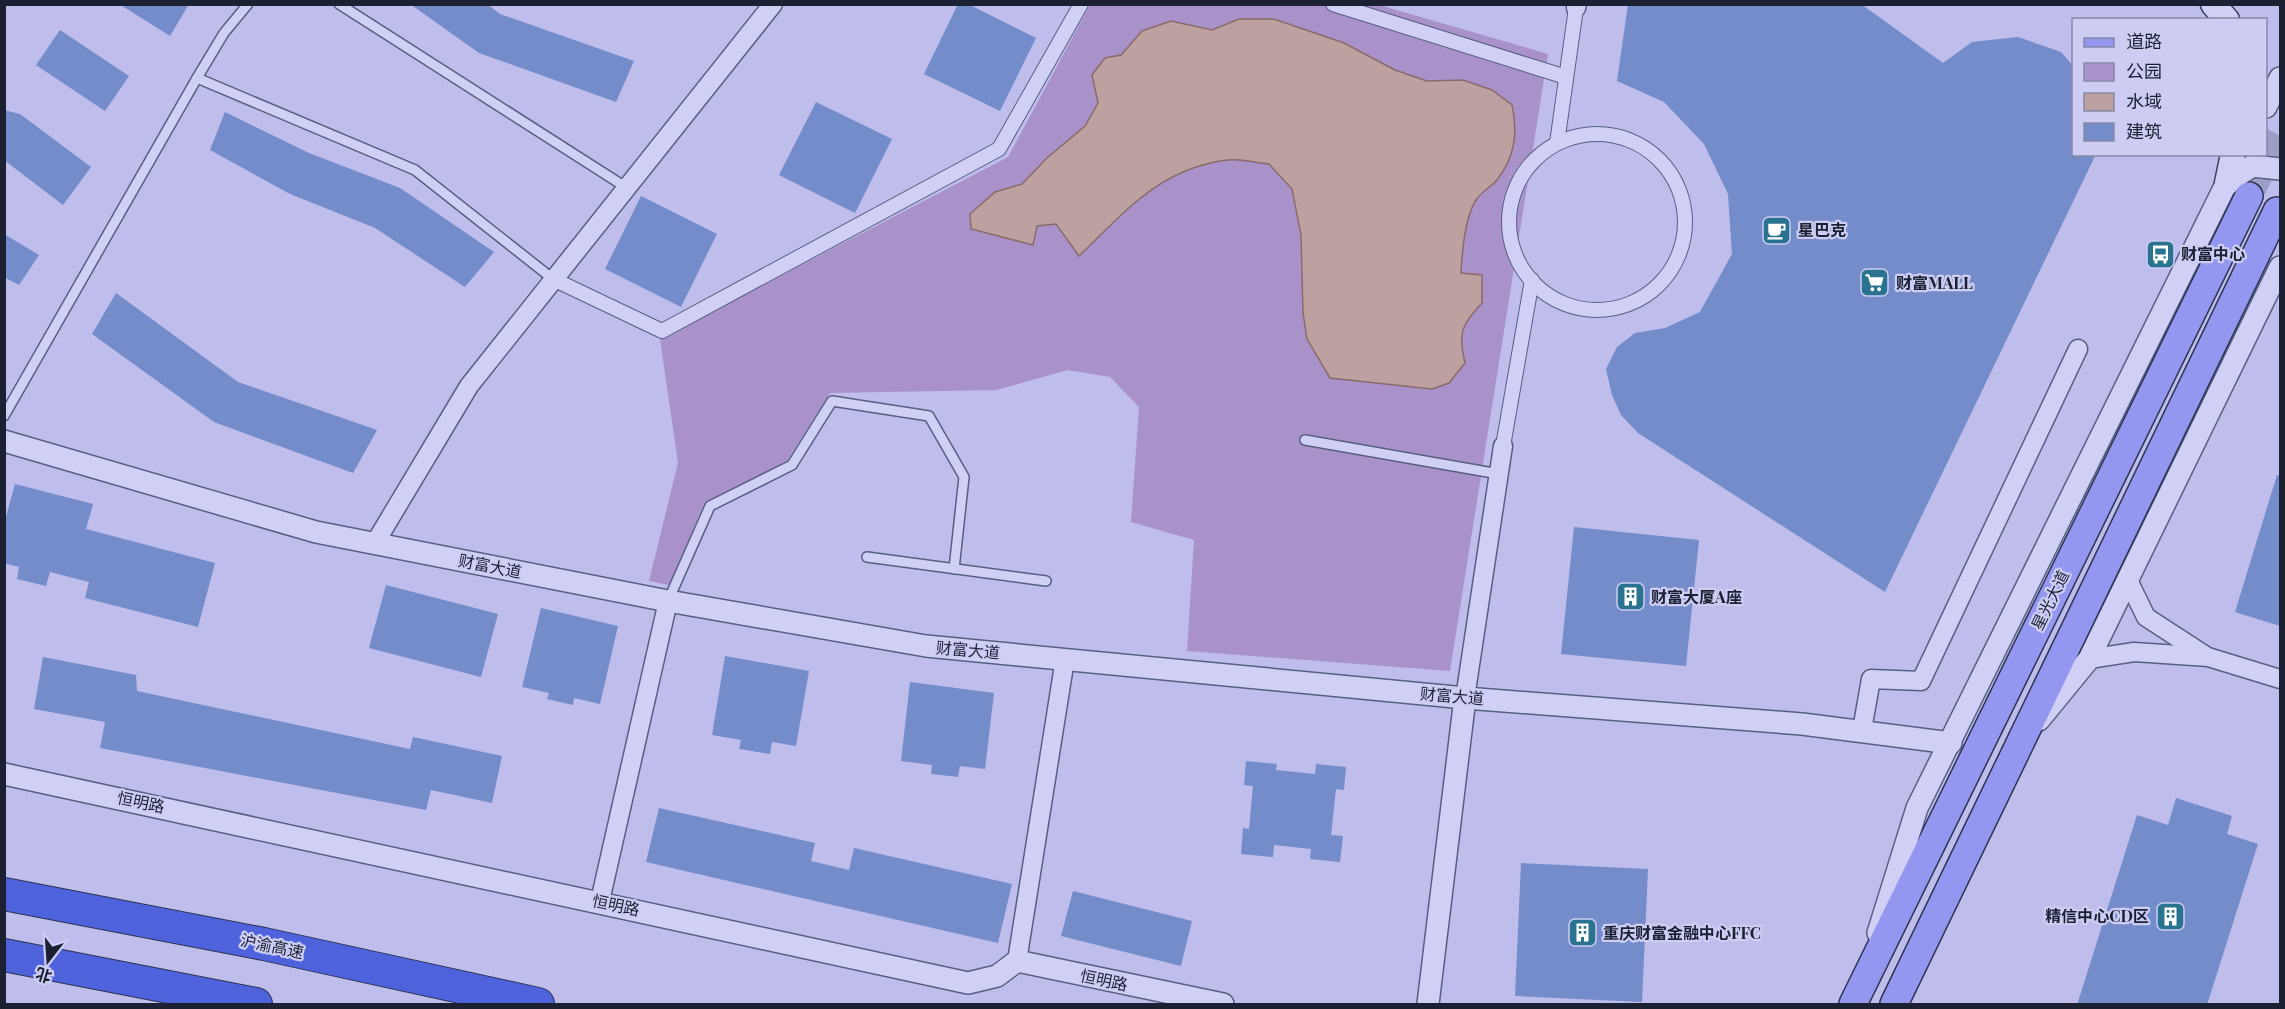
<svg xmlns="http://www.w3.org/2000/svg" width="2285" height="1009" viewBox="0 0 2285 1009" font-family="'Playfair Display','Noto Sans SC',serif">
	<rect width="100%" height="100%" fill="#bebdec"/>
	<path fill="#a992c9" d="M 1090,5 L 1379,5 L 1548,54 L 1450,671 L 1187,651 L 1194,540 L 1131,522 L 1139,407 L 1110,377 L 1068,370 L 996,390 L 830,393 L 787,461 L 704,504 L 669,585 L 649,581 L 678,463 L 660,339 L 1008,157 Z"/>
	<path fill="#bda1a1" stroke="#8a6b69" stroke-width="1.5" d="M 1239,19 L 1274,19 L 1344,43 L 1395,70 L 1427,81 L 1463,80 L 1492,90 L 1512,105 C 1518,133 1515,157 1497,180 C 1491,187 1481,192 1476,200 C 1465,217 1462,253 1461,273 L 1482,275 L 1482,303 C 1461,325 1458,334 1465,363 L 1449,383 L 1432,389 L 1330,378 L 1307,339 L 1303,313 L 1301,235 L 1292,189 L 1269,164 C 1256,163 1240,158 1227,160 C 1159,169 1126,211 1079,256 L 1056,224 L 1037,226 L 1033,245 L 971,229 L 970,214 L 995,192 L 1022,184 L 1047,158 L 1085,126 L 1098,103 L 1092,75 L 1105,58 L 1121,55 L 1142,31 L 1171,21 L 1212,30 Z"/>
	<g fill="#748cc9">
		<path d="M 119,4 L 189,4 L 170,36 Z"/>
		<path d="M 410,4 L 487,4 L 500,14 L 634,61 L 616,102 L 479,53 Z"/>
		<path d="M 958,4 L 968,4 L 1036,38 L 1000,111 L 924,74 Z"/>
		<path d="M 1628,4 L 1861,4 L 1943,63 L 1972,42 L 2018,37 L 2061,52 L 2073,66 L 2073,154 L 2096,154 L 1885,592 L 1638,433 L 1621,415 L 1612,395 L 1606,369 L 1617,347 L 1635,333 L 1665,328 L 1700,312 L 1732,254 L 1728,194 L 1704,144 L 1664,102 L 1617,81 Z"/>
		<path d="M 60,30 L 129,76 L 105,111 L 36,65 Z"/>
		<path d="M 816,102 L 892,139 L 855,213 L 779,175 Z"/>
		<path d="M 4,110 L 20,114 L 91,167 L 63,205 L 4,160 Z"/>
		<path d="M 225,112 L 309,153 L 400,188 L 494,252 L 465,287 L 375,228 L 290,194 L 210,150 Z"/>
		<path d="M 641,196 L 717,234 L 681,307 L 605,269 Z"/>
		<path d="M 4,234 L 39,255 L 19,285 L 4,277 Z"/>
		<path d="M 116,293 L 238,382 L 377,430 L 353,473 L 214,422 L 92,334 Z"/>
		<path d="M 2277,475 L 2280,476 L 2280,626 L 2235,612 Z"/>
		<path d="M 15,484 L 93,504 L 86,529 L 215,563 L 198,627 L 85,598 L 89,582 L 50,572 L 46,586 L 17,579 L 19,567 L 4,563 L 4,524 Z"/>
		<path d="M 1574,527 L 1699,540 L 1686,666 L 1561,654 Z"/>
		<path d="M 386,585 L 498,614 L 481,677 L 369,648 Z"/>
		<path d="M 541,608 L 618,626 L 600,704 L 574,698 L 573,705 L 547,699 L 549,693 L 522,687 Z"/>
		<path d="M 725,656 L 809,671 L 796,746 L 772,742 L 770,754 L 739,749 L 741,740 L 712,735 Z"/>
		<path d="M 43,657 L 136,675 L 137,691 L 410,749 L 413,737 L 502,756 L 492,803 L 431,790 L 426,810 L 100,748 L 105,722 L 34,709 Z"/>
		<path d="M 910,682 L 994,693 L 985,769 L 960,766 L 958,777 L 931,774 L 932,765 L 901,761 Z"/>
		<path d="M 1246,761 L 1277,764 L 1276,770 L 1315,774 L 1316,764 L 1346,767 L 1344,790 L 1336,789 L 1331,835 L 1343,836 L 1340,862 L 1310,859 L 1311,849 L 1274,845 L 1273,857 L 1241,854 L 1243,828 L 1249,829 L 1253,786 L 1244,785 Z"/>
		<path d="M 2176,798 L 2232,816 L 2227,834 L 2258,844 L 2207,1005 L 2077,1005 L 2137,815 L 2168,825 Z"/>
		<path d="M 659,808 L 815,843 L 811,861 L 849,870 L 854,848 L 1012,884 L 998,943 L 646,862 Z"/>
		<path d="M 1521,863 L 1648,869 L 1642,1002 L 1515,996 Z"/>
		<path d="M 1073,891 L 1192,921 L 1181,966 L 1061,936 Z"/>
	</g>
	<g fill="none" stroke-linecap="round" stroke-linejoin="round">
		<path stroke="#9d9ec7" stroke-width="27" stroke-dasharray="27 14" stroke-linecap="butt" d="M 2249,196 L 2280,133"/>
		<defs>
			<g id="service">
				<path d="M 339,4 L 627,188"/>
				<path d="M 197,78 L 415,170 L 553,279"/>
				<path d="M 4,416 L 197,78 L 224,33 L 248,4"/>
				<path d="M 1305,440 L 1499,474"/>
				<path d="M 867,557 L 1046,581"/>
				<path d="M 668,601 L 710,506 L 792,465 L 832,401 L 929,416 L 964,477 L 954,569"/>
			</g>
			<g id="pedestrian">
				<path d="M 1333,4 L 1566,77"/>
				<circle cx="1597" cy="222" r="88"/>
				<path d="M 1557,143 L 1576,8"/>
				<path d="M 553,279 L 662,331 L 999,149 L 1081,4"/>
				<path d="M 1503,446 L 1532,280"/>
			</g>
			<g id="minor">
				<path d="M 1576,8 L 1577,4"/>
				<path d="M 375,543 L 469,386 L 773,4"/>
				<path d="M 2127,578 L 2146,617 L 2206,656"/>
				<path d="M 2089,659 L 2134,652 L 2208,657 L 2280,679"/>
				<path d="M 1465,698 L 1503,446"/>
				<path d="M 1862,730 L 1871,679 L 1921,681 L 2078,349"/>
				<path d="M 600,901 L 668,601"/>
				<path d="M 1017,961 L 1065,659"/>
			</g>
			<g id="tertiary">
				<path d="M 2266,107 L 2280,78"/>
				<path d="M 2227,183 L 2252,166 L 2280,169"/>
				<path d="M 4,441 L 316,532 L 668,601 L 926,646 L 1465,698 L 1802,724 L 1951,743"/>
				<path d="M 2039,720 L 2089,659 L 2280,267"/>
				<path d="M 4,774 L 968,983 L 997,976 L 1017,961 L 1223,1004"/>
				<path d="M 1878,933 L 1917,808 L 2234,168"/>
				<path d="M 1428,1004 L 1465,698"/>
			</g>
			<g id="secondary">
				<path d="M 2213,4 L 2227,20"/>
				<path d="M 2227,183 L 2233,154"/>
			</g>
			<g id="primary">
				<path d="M 1853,1004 L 2249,196"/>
				<path d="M 1894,1004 L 2277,211"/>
			</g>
			<g id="motorway">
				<path d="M 4,894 L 264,944 L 538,1004"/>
				<path d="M 4,955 L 256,1004"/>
			</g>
		</defs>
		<use href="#service" stroke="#575f83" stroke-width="12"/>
		<use href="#pedestrian" stroke="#575f83" stroke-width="16"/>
		<use href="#minor" stroke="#575f83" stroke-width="21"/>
		<use href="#tertiary" stroke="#575f83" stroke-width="24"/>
		<use href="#secondary" stroke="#3b4365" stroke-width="27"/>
		<use href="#primary" stroke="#2c3451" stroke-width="30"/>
		<use href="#motorway" stroke="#2c3451" stroke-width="34"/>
		<use href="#service" stroke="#d0d0f7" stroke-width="9"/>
		<use href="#pedestrian" stroke="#d0d0f7" stroke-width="14"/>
		<use href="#minor" stroke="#d0d0f7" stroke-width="18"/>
		<use href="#tertiary" stroke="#d0d0f7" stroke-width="21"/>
		<use href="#secondary" stroke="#d0d0f7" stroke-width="24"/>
		<use href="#primary" stroke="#9596f0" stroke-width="27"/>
		<use href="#motorway" stroke="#4e62db" stroke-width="32"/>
	</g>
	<defs>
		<symbol id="cafe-square" viewBox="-11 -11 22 22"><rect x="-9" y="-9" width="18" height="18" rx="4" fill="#297290" stroke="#cdcdf4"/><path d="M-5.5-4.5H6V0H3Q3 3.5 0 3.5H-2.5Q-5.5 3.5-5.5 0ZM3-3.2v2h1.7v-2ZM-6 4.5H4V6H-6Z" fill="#fff"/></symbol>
		<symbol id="bus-square" viewBox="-11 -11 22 22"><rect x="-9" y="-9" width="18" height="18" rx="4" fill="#297290" stroke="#cdcdf4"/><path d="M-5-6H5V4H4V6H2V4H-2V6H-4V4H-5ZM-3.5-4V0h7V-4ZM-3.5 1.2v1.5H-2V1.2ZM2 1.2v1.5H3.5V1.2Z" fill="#fff"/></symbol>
		<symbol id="supermarket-square" viewBox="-11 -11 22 22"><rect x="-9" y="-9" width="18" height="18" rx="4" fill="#297290" stroke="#cdcdf4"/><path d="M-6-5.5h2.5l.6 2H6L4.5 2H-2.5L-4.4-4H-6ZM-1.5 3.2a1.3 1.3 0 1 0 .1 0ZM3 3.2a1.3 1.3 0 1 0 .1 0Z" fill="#fff"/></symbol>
		<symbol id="building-square" viewBox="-11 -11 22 22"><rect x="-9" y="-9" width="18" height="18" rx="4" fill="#297290" stroke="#cdcdf4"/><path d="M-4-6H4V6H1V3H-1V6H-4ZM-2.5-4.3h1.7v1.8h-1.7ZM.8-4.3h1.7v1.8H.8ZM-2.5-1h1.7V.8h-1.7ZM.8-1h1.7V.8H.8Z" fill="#fff"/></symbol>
	</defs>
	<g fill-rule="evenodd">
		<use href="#cafe-square" x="1760" y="214" width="33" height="33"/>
		<use href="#bus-square" x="2144" y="238" width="33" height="33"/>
		<use href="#supermarket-square" x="1858" y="266" width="33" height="33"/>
		<use href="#building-square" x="1614" y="580" width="33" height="33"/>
		<use href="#building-square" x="2154" y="900" width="33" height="33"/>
		<use href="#building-square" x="1566" y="916" width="33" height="33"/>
	</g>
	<g text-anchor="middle" stroke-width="4.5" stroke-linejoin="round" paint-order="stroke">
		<g font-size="16" font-weight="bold" fill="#1b2133" stroke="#cdcdf4" text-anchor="start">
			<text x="1798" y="236">星巴克</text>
			<text x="2181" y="260">财富中心</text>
			<text x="1896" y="289">财富MALL</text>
			<text x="1651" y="603">财富大厦A座</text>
			<text x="2149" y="922" text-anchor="end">精信中心CD区</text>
			<text x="1603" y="939">重庆财富金融中心FFC</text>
		</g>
		<g font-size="16" fill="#1b2133" stroke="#cdcdf4">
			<text transform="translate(490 566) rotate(11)" y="6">财富大道</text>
			<text transform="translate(2050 600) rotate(-64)" y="6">星光大道</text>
			<text transform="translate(968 650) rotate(5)" y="6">财富大道</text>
			<text transform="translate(1452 696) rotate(5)" y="6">财富大道</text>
			<text transform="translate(141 802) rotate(12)" y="6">恒明路</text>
			<text transform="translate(616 905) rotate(12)" y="6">恒明路</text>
			<text transform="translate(272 946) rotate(12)" y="6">沪渝高速</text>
			<text transform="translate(1104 980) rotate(12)" y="6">恒明路</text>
		</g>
	</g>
	<rect width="2285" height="1009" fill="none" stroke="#1b2133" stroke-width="12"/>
	<rect x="2072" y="18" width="195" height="138" fill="#cdcdf4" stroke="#8688a7" stroke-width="1.5"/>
	<rect x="2084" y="38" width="30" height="9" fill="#9596f0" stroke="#8688a7" stroke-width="1.5"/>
	<text x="2126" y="48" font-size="18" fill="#1b2133">道路</text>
	<rect x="2084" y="63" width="30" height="18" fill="#a992c9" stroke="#8688a7" stroke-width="1.5"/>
	<text x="2126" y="78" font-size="18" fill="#1b2133">公园</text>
	<rect x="2084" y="93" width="30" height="18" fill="#bda1a1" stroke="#8688a7" stroke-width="1.5"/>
	<text x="2126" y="108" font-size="18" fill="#1b2133">水域</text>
	<rect x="2084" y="123" width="30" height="18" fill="#748cc9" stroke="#8688a7" stroke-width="1.5"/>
	<text x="2126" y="138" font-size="18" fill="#1b2133">建筑</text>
	<g transform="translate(48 961) rotate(197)" stroke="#cdcdf4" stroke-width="4.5" paint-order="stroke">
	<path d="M0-4.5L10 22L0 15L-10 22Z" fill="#1b2133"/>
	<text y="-9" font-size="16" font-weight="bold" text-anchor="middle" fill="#1b2133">北</text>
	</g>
</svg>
